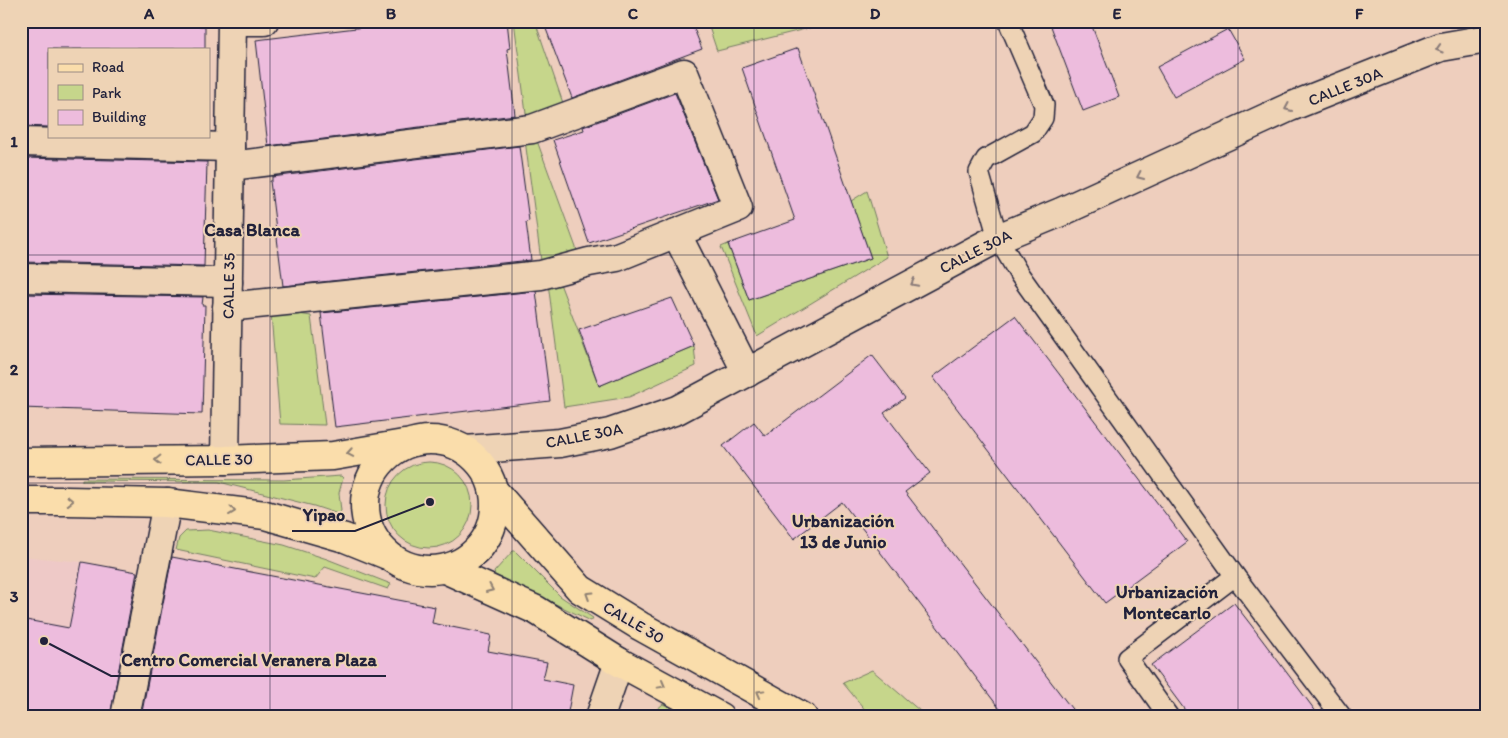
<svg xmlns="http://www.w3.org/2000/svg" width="1508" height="738" viewBox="0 0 1508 738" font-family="Itim,sans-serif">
	<rect width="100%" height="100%" fill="#eecebd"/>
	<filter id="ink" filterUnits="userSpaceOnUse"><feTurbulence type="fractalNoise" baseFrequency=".02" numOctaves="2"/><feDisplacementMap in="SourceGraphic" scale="10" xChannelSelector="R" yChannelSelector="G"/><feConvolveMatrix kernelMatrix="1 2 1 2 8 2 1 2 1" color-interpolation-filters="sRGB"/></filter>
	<g filter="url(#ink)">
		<path fill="#eec9c7" d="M 21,556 L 82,562 L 59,683 L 21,717 Z"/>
		<g fill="#c6d68b" stroke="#747c63">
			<path d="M 514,21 L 535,21 L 564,106 L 527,121 Z"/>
			<path d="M 707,21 L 811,21 L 813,27 L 717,51 Z"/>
			<path d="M 536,138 L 578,253 L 541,261 L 525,140 Z"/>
			<path d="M 867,191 L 887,257 L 757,336 L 721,247 L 728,244 L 749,300 L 871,258 L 851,201 Z"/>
			<path d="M 559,281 L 599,386 L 694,346 L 696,366 L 629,397 L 564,407 L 548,283 Z"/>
			<path d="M 287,312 L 311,316 L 325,425 L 280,424 L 271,314 Z"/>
			<circle cx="429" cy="505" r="43"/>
			<path d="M 341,476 L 343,478 L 339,493 L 341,511 L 338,514 L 314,506 L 219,482 L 82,481 L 82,479 L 284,480 Z"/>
			<path d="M 208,530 L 284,545 L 327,559 L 391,584 L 388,589 L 325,567 L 315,579 L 176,550 L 179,538 L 186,531 Z"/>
			<path d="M 513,551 L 515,551 L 560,596 L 593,618 L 591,621 L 495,575 L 494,572 Z"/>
			<path d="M 872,670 L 927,717 L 871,717 L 843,683 Z"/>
			<path d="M 663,704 L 692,717 L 648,717 Z"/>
		</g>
		<g fill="#edbcdd" stroke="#22223b">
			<path d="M 21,21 L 205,26 L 205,49 L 49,49 L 49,127 L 21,126 Z"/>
			<path d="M 415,21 L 507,21 L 510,48 L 507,49 L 515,115 L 268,146 L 256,40 Z"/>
			<path d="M 543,21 L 691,21 L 702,49 L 572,98 Z"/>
			<path d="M 1049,21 L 1090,21 L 1119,97 L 1083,111 Z"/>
			<path d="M 1228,29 L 1245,59 L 1174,97 L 1157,67 Z"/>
			<path d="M 798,48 L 871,258 L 749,300 L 728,244 L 795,220 L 742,68 Z"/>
			<path d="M 675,93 L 718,199 L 589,243 L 553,140 L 584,130 L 583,127 Z"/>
			<path d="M 519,146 L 529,221 L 526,222 L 531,260 L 283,286 L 270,181 L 272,181 L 272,177 Z"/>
			<path d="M 21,158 L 207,162 L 204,266 L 21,262 Z"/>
			<path d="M 536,291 L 550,401 L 335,427 L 321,313 Z"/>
			<path d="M 21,294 L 203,297 L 202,305 L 205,305 L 202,414 L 21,408 Z"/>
			<path d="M 672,298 L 694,346 L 599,386 L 579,330 Z"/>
			<path d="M 1015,316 L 1187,542 L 1105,603 L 933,377 Z"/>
			<path d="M 872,355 L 905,398 L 884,413 L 930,473 L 905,492 L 1078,717 L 1006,717 L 842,502 L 794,539 L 723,446 L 754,422 L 765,436 Z"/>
			<path d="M 172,557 L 435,607 L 432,623 L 491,635 L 488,651 L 547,662 L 543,679 L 573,685 L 567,717 L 141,717 Z"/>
			<path d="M 82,562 L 137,572 L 110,717 L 21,717 L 21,619 L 69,628 Z"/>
			<path d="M 1234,603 L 1251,625 L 1320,717 L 1190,717 L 1170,690 L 1151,665 Z"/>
		</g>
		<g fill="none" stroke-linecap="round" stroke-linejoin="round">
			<defs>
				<g id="lane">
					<path d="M 1008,21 L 1044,105 L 1043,118 L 1033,133 L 986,159 L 979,172 L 998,238 L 1019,274 L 1235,576 L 1342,717"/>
					<path d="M 1169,717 L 1127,658 L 1235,576"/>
				</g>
				<g id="street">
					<path d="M 231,21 L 264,21"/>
					<path d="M 21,142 L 230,147"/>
					<path d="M 676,233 L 747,373"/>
					<path d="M 21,278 L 228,282"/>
					<path d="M 227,307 L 541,275 L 589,262 L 617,257 L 738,208 L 684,73 L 532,129 L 230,166"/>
					<path d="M 225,460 L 232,22"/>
					<path d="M 125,717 L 167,503"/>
					<path d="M 600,717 L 619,662"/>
				</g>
				<path id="secondary" d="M 465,450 L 560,443 L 610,433 L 677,410 L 998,238 L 1061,212 L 1290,107 L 1441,47 L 1487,39"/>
				<g id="primary">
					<circle cx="430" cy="505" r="65"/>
					<path d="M 21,462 L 225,460 L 333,456 L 404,444"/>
					<path d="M 494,491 L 580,589 L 640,626 L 803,717"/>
					<path d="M 21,501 L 67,501 L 167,503 L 265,515 L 345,538 L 387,555"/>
					<path d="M 445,569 L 536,610 L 619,662 L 720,717"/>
				</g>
			</defs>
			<use href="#lane" stroke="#22223b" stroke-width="22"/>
			<use href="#street" stroke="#22223b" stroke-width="31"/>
			<use href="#secondary" stroke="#22223b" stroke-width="31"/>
			<use href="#primary" stroke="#22223b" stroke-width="31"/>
			<use href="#lane" stroke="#eed3b5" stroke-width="19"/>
			<use href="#street" stroke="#eed3b5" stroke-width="28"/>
			<use href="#secondary" stroke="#eed3b5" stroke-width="28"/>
			<use href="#primary" stroke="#faddab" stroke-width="28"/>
		</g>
		<defs><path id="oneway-chevron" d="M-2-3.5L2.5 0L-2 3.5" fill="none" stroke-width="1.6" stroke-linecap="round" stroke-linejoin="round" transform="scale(1.25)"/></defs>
		<g stroke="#887a78">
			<use href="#oneway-chevron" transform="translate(1439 49) rotate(163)"/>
			<use href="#oneway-chevron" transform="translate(1288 108) rotate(156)"/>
			<use href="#oneway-chevron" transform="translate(1140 176) rotate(155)"/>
			<use href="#oneway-chevron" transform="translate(914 283) rotate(152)"/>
		</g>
		<g stroke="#8e8073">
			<use href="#oneway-chevron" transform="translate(350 453) rotate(170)"/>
			<use href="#oneway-chevron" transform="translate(158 460) rotate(179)"/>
			<use href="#oneway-chevron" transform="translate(70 501) rotate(1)"/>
			<use href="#oneway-chevron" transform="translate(232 511) rotate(7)"/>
			<use href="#oneway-chevron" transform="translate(490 589) rotate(24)"/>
			<use href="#oneway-chevron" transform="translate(589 595) rotate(-148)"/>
			<use href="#oneway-chevron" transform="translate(662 685) rotate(29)"/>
			<use href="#oneway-chevron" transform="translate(760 693) rotate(-151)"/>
		</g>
	</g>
	<path fill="none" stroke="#22223b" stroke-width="1" stroke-opacity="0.55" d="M 270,21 L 270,717M 512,21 L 512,717M 754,21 L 754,717M 996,21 L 996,717M 1238,21 L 1238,717M 21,255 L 1487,255M 21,483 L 1487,483"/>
	<g text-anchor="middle" stroke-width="4" stroke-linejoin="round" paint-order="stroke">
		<g font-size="16" fill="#22223b" stroke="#eed3b5">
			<text transform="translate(1345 86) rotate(-22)" y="6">CALLE 30A</text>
			<text transform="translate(975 251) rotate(-27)" y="6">CALLE 30A</text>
			<text transform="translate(228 286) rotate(-89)" y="6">CALLE 35</text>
			<text transform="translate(584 435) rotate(-11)" y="6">CALLE 30A</text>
			<text transform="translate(219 459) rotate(-1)" y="6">CALLE 30</text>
			<text transform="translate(634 622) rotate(30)" y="6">CALLE 30</text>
		</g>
		<g font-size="18" font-weight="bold" fill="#22223b" stroke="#eed3b5">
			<text x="252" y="236">Casa Blanca</text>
			<text x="843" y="527">Urbanización<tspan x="843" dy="21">13 de Junio</tspan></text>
			<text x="1167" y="598">Urbanización<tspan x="1167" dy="21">Montecarlo</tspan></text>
		</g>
	</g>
	<path fill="none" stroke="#22223b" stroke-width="2" d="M430 502L355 531H292M44 641L111 676H386"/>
	<g fill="#22223b" stroke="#eed3b5" stroke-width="2">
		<circle cx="430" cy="502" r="5"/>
		<circle cx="44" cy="641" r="5"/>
	</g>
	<g font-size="18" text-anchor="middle" font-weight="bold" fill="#22223b" stroke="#eed3b5" stroke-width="4" stroke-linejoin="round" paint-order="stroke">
		<text x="324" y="521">Yipao</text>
		<text x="249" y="666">Centro Comercial Veranera Plaza</text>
	</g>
	<rect width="1508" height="738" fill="none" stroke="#eed3b5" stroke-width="55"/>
	<rect x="48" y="48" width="162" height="90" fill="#eed3b5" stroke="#9c8c84"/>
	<rect x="58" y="64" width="25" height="8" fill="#faddab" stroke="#9c8c84"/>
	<text x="92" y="72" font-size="15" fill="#22223b">Road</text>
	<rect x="58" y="85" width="25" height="15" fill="#c6d68b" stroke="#9c8c84"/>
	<text x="92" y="98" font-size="15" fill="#22223b">Park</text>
	<rect x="58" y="110" width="25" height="15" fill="#edbcdd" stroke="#9c8c84"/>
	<text x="92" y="122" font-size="15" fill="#22223b">Building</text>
	<rect x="28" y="28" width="1452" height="682" fill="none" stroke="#22223b" stroke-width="2"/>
	<g font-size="16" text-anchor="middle" font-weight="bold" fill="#22223b">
		<text x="149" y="19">A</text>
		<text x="391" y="19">B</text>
		<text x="633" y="19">C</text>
		<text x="875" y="19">D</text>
		<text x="1117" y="19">E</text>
		<text x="1359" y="19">F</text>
		<text x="14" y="147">1</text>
		<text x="14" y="375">2</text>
		<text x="14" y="602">3</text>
	</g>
</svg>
